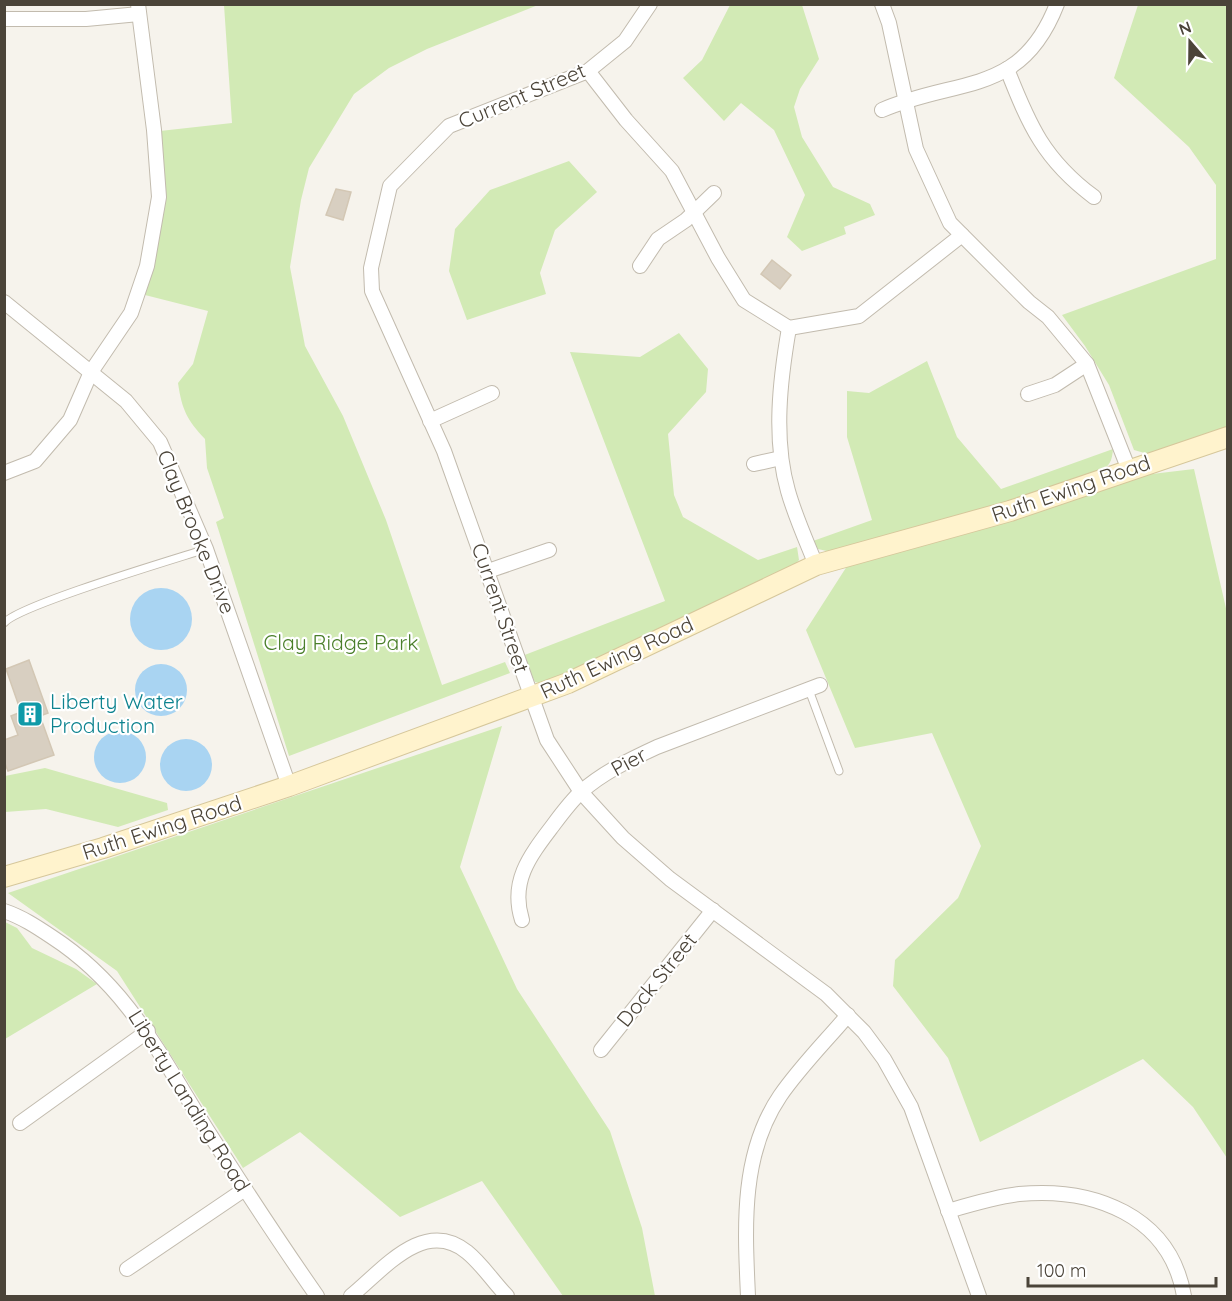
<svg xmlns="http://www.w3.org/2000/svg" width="1232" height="1301" viewBox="0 0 1232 1301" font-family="Quicksand,sans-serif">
	<rect width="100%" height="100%" fill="#f6f3ec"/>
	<g fill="#d2eab5">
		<path d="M 224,5 L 538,5 L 427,49 L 389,68 L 354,94 L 309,168 L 301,200 L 290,267 L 305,346 L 343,416 L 386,520 L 442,685 L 505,662 L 510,673 L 289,756 L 216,522 L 224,518 L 207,468 L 205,439 C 187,420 182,410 178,383 L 193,364 L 208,311 L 145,295 C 162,241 166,187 160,131 L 232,123 Z"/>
		<path d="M 730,5 L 802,5 L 819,59 L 800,89 L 794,107 L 802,137 L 833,187 L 870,204 L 875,215 L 844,227 L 846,234 L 802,251 L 787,237 L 805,195 L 774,130 L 741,103 L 724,121 L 683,78 L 702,60 Z"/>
		<path d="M 1138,5 L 1227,5 L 1227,428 L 1148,454 L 1134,450 L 1109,385 L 1085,346 L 1062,315 L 1216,259 L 1216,185 L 1189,147 L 1114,78 Z"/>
		<path d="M 569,161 L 597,192 L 555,230 L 540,273 L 546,294 L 467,320 L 449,271 L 455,229 L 490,190 Z"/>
		<path d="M 679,333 L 708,369 L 706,392 L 668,434 L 674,495 L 683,517 L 758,560 L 797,547 L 799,560 L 794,566 L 543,684 L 535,682 L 522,656 L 665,601 L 570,352 L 640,357 Z"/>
		<path d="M 927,361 L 957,437 L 1001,489 L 1113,449 C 1112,461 1110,466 1099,472 L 975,512 L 831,552 L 818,549 L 813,541 L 872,520 L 847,437 L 847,391 L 869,393 Z"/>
		<path d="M 1194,469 L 1228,617 L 1227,1158 L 1193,1107 L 1143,1059 L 980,1142 L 948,1058 L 893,986 L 895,960 L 958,898 L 981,846 L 932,733 L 855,748 L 806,630 L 849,563 L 1135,476 Z"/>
		<path d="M 502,726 L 460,867 L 517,989 L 610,1131 L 642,1228 L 655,1296 L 563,1296 L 482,1181 L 400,1217 L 300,1132 L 243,1168 L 117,971 L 8,893 Z"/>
		<path d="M 45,768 L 167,803 L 168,810 L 118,827 L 46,809 L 5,812 L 5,776 Z"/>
		<path d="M 5,922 L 17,928 L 32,948 L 76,969 L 97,984 L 5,1039 Z"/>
	</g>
	<g fill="#a9d4f2">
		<circle cx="161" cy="619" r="31"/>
		<circle cx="161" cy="690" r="26"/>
		<circle cx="120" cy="757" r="26"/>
		<circle cx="186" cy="765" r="26"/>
	</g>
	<g fill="#d8cfc1" stroke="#d3c7b4" stroke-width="1.5">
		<path d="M 336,189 L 351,192 L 343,220 L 326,215 Z"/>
		<path d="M 772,260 L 791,275 L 780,289 L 761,274 Z"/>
		<path d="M 29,660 L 48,713 L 40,716 L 54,755 L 8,771 L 4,761 L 4,740 L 18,735 L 11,716 L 21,712 L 6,669 Z"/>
	</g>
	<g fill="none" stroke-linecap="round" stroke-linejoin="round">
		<defs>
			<g id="lane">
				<path d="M 4,623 C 19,605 175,559 206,549"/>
				<path d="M 809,690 L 839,771"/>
			</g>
			<g id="street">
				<path d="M 650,4 L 625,41 L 588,71 L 449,126 L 390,186 L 371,268 L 372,291 L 444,451 L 547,740 L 581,792 L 623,838 L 670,879 L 826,994 L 864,1032 L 884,1059 L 911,1107 L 979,1296"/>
				<path d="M 882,4 L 889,23 L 916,149 L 950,223 L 1029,302 L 1048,317 L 1087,364 L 1129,470"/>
				<path d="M 4,19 L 86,19 L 139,14"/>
				<path d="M 1007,69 C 1029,125 1044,160 1094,197"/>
				<path d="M 588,71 L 626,120 L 672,171 L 718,258 L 744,300 L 789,328 L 859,316 L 962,235"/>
				<path d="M 882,110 C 958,77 1021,97 1057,4"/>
				<path d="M 640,266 L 658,239 L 686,220 L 714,193"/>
				<path d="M 4,302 L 126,401 L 160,442 L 206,549 L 289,786"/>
				<path d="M 789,328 C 780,380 773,439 788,491 C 795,516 806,540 816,565"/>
				<path d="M 1028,394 L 1055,385 L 1087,364"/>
				<path d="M 430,421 L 492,393"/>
				<path d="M 754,464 L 781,458"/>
				<path d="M 4,473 L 35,461 L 70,420 L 91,372 L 131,313 L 147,266 L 159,197 L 154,130 L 138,4"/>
				<path d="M 488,571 L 549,550"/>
				<path d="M 4,911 C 22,917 37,927 52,937 C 129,987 162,1059 209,1133 C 244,1188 280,1243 317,1296"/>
				<path d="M 522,920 C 510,882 529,857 551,828 C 560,816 570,802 581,792 C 602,773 631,759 657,747 L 820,685"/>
				<path d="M 601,1050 L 713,910"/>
				<path d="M 20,1123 L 148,1031"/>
				<path d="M 948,1211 C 972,1204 995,1197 1019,1194 C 1093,1187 1170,1215 1184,1296"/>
				<path d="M 127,1269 L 245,1189"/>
				<path d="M 351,1296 C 383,1270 424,1217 467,1252 C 482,1264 494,1283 507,1296"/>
				<path d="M 748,1296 C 745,1229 740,1155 780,1096 C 800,1067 826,1041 848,1015"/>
			</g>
			<path id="secondary" d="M 4,877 L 103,848 L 289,786 L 568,683 L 816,565 L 1010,511 L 1228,437"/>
		</defs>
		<use href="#lane" stroke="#c2bbae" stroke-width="9"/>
		<use href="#street" stroke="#c2bbae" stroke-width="16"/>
		<use href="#secondary" stroke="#d6c79b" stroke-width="22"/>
		<use href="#lane" stroke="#fff" stroke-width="7"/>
		<use href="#street" stroke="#fff" stroke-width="14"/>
		<use href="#secondary" stroke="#fff3cd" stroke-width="20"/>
	</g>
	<defs>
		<symbol id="building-square" viewBox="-11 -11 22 22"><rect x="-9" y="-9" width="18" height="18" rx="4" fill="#0f9aa8" stroke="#fff"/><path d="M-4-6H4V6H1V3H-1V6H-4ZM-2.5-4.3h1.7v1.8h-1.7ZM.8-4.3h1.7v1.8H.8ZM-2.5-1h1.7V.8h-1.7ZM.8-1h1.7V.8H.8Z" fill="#fff"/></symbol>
	</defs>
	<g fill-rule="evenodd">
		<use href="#building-square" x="15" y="699" width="30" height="30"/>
	</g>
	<g text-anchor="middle" stroke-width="4.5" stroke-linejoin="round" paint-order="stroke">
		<g font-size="21" fill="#4b4439" stroke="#fff">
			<text transform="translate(522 96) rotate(-23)" y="7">Current Street</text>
			<text transform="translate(1071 489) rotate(-19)" y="7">Ruth Ewing Road</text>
			<text transform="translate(196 532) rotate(68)" y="7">Clay Brooke Drive</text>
			<text transform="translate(500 608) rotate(71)" y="7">Current Street</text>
			<text transform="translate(617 658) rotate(-25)" y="7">Ruth Ewing Road</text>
			<text transform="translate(629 762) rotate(-29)" y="7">Pier</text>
			<text transform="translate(162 828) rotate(-18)" y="7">Ruth Ewing Road</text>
			<text transform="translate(657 980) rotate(-51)" y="7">Dock Street</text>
			<text transform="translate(189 1101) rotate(58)" y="7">Liberty Landing Road</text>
		</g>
		<g font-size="21" fill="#4a7f2a" stroke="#fff">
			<text x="341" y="650">Clay Ridge Park</text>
		</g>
		<g font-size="21" fill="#0d838f" stroke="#fff" text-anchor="start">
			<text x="50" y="709">Liberty Water<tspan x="50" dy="24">Production</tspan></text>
		</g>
	</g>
	<rect width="1232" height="1301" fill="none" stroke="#4b4439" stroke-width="12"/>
	<g transform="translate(1190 42) rotate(340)" stroke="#ffffff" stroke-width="4.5" paint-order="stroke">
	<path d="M0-4.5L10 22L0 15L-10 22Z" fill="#4b4439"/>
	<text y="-9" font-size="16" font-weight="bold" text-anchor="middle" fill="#4b4439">N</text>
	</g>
	<path d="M1028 1277v9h188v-9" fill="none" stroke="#4b4439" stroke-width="3"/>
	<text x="1037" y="1277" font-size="18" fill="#4b4439" stroke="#ffffff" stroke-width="4.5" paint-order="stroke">100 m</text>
</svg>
